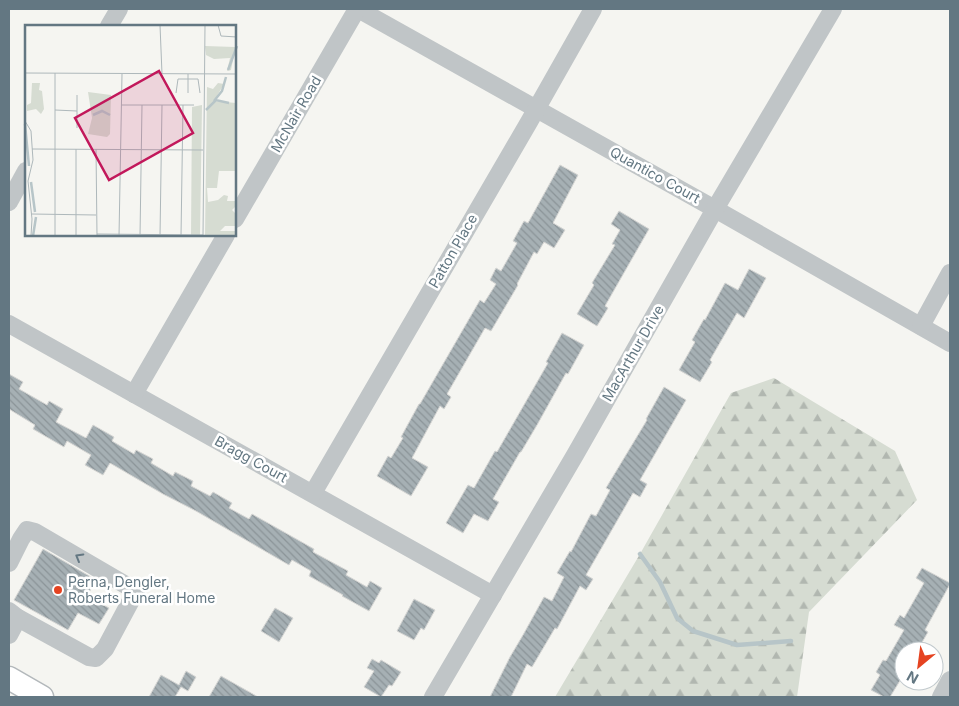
<svg xmlns="http://www.w3.org/2000/svg" width="959" height="706" viewBox="0 0 959 706" font-family="Inter,sans-serif">
	<defs>
		<pattern id="forest-firs" width="22" height="20" patternUnits="userSpaceOnUse" patternTransform="scale(1.25)"><rect width="22" height="20" fill="#d6dcd2"/><path d="M5 1l3.5 6h-7zM16 11l3.5 6h-7z" fill="#b1b7b0"/></pattern>
		<pattern id="building-back-hatch" width="6" height="6" patternUnits="userSpaceOnUse" patternTransform="scale(1.25)"><rect width="6" height="6" fill="#a6b0b4"/><path d="M-1 5l2 2M0 0l6 6M5-1l2 2" fill="none" stroke="#8b9498"/></pattern>
	</defs>
	<rect width="100%" height="100%" fill="#f5f5f1"/>
	<path fill="url(#forest-firs)" d="M 774,378 L 895,451 L 917,500 L 809,612 L 797,697 L 555,697 L 640,554 L 731,393 Z"/>
	<g fill="none" stroke-linecap="round" stroke-linejoin="round">
		<path stroke="#b7c5c8" stroke-width="4.5" d="M 640,554 L 660,582 L 677,618 L 693,631 L 737,645 L 791,641"/>
	</g>
	<g fill="url(#building-back-hatch)" stroke="#d6d6d4">
		<path d="M 560,165 L 578,175 L 553,223 L 565,230 L 554,248 L 544,242 L 537,254 L 534,252 L 517,284 L 518,285 L 491,331 L 485,328 L 447,394 L 451,397 L 444,409 L 440,406 L 412,458 L 428,467 L 411,496 L 377,476 L 388,456 L 391,458 L 403,438 L 401,437 L 419,404 L 420,404 L 480,300 L 484,303 L 496,284 L 490,280 L 496,268 L 501,271 L 517,243 L 513,241 L 524,221 L 528,223 Z"/>
		<path d="M 619,211 L 649,229 L 605,306 L 608,308 L 597,326 L 577,314 L 594,285 L 592,283 L 615,245 L 612,244 L 620,230 L 611,224 Z"/>
		<path d="M 749,269 L 766,278 L 744,318 L 737,313 L 710,360 L 712,362 L 700,382 L 679,370 L 695,342 L 692,340 L 704,319 L 705,320 L 725,283 L 738,290 Z"/>
		<path d="M 562,333 L 584,345 L 568,374 L 566,373 L 537,425 L 521,452 L 520,452 L 493,499 L 499,502 L 488,521 L 474,514 L 463,533 L 446,523 L 468,485 L 474,488 L 495,451 L 497,452 L 548,363 L 546,362 Z"/>
		<path d="M 9,374 L 23,382 L 19,389 L 47,405 L 49,401 L 63,409 L 56,422 L 86,438 L 93,425 L 114,437 L 112,441 L 134,454 L 136,450 L 153,459 L 151,463 L 173,476 L 175,472 L 193,481 L 191,486 L 210,496 L 213,492 L 232,503 L 229,508 L 249,519 L 252,514 L 314,549 L 313,552 L 348,571 L 346,575 L 367,587 L 370,581 L 382,588 L 369,611 L 342,596 L 343,595 L 309,576 L 311,571 L 292,560 L 289,565 L 196,511 L 163,494 L 110,463 L 103,475 L 85,465 L 91,455 L 67,441 L 64,447 L 33,429 L 35,425 L 9,409 Z"/>
		<path d="M 664,387 L 686,400 L 640,480 L 647,484 L 640,497 L 633,493 L 586,575 L 593,579 L 586,590 L 580,586 L 557,629 L 555,628 L 532,667 L 527,664 L 511,697 L 490,697 L 510,657 L 523,635 L 544,597 L 552,601 L 564,577 L 557,573 L 570,551 L 571,552 L 591,514 L 596,516 L 610,490 L 606,488 L 647,420 L 646,419 Z"/>
		<path d="M 43,549 L 96,580 L 87,596 L 109,608 L 99,624 L 78,613 L 68,630 L 14,600 Z"/>
		<path d="M 922,568 L 950,583 L 950,584 L 925,630 L 928,632 L 917,651 L 904,651 L 904,674 L 890,697 L 884,697 L 871,690 L 880,675 L 876,672 L 883,660 L 886,661 L 904,630 L 894,625 L 900,615 L 904,618 L 924,583 L 916,578 Z"/>
		<path d="M 414,599 L 435,610 L 424,630 L 421,628 L 414,640 L 397,631 Z"/>
		<path d="M 275,608 L 293,618 L 279,642 L 261,631 Z"/>
		<path d="M 372,659 L 379,663 L 381,660 L 401,672 L 392,686 L 389,685 L 381,697 L 364,687 L 374,671 L 367,668 Z"/>
		<path d="M 186,671 L 196,677 L 188,691 L 181,687 L 175,697 L 149,697 L 161,675 L 179,685 Z"/>
		<path d="M 221,676 L 258,697 L 209,697 Z"/>
	</g>
	<g fill="none" stroke-linecap="round" stroke-linejoin="round">
		<defs>
			<path id="major" d="M 9,678 L 42,697"/>
		</defs>
		<use href="#major" stroke="#b3b8bb" stroke-width="25"/>
		<g stroke="#c0c5c7" stroke-width="18">
			<path d="M 358,9 L 715,209 L 950,343"/>
			<path d="M 109,26 L 119,9"/>
			<path d="M 9,202 L 26,171"/>
			<path d="M 235,219 L 357,9"/>
			<path d="M 9,324 L 493,595"/>
			<path d="M 921,326 L 950,273"/>
			<path d="M 134,394 L 226,235"/>
			<path d="M 313,493 L 529,122 L 593,9"/>
			<path d="M 9,563 L 21,539 L 27,530 L 35,532 L 136,591 L 105,649 L 96,658 L 89,657 L 18,618 L 9,611"/>
			<path d="M 9,635 L 18,618"/>
			<path d="M 433,697 L 575,455 L 715,209 L 833,9"/>
			<path d="M 941,697 L 950,680"/>
		</g>
		<use href="#major" stroke="#fff" stroke-width="22"/>
	</g>
	<defs><path id="oneway-chevron" d="M-2-3.5L2.5 0L-2 3.5" fill="none" stroke-width="1.6" stroke-linecap="round" stroke-linejoin="round" transform="scale(1.25)"/></defs>
	<use stroke="#637782" href="#oneway-chevron" transform="translate(79 557) rotate(-150)"/>
	<circle fill="#e54321" stroke="#fff" stroke-width="2" cx="58" cy="590" r="5"/>
	<g text-anchor="middle" stroke-width="5" stroke-linejoin="round" paint-order="stroke">
		<g font-size="14" fill="#637782" stroke="#fff">
			<text transform="translate(296 114) rotate(-60)" y="5">McNair Road</text>
			<text transform="translate(655 175) rotate(29)" y="5">Quantico Court</text>
			<text transform="translate(453 251) rotate(-60)" y="5">Patton Place</text>
			<text transform="translate(633 353) rotate(-60)" y="5">MacArthur Drive</text>
			<text transform="translate(251 459) rotate(29)" y="5">Bragg Court</text>
		</g>
		<g font-size="14" fill="#637782" stroke="#fff" text-anchor="start">
			<text x="68" y="587">Perna, Dengler,<tspan x="68" dy="16">Roberts Funeral Home</tspan></text>
		</g>
	</g>
	<g transform="translate(25 25)">
		<rect width="211" height="211" fill="#f5f5f1"/>
		<path d="M 211,19 L 206,45 L 202,46 L 205,33 L 189,34 L 181,30 L 180,21 L 210,22 ZM 7,58 L 15,58 L 14,65 L 17,66 L 19,84 L 16,89 L 11,84 L 2,86 L 2,80 L 6,78 ZM 193,58 L 199,59 L 189,76 L 211,78 L 211,146 L 194,146 L 192,163 L 182,163 L 183,177 L 193,175 L 199,170 L 203,171 L 202,176 L 210,176 L 211,173 L 211,181 L 207,185 L 211,189 L 211,201 L 200,201 L 195,206 L 211,206 L 211,211 L 180,211 L 182,62 L 188,64 ZM 63,67 L 86,70 L 85,109 L 82,112 L 63,109 L 67,93 ZM 177,80 L 175,211 L 166,211 L 167,82 Z" fill="#d6dcd2"/>
		<path fill="none" stroke="#b7c5c8" stroke-width="2.5" d="M 203,45 L 212,21M 189,76 L 197,66 L 201,52M 181,85 L 191,75 L 204,78M 68,90 L 77,86 L 85,90M 0,99 L 4,141M 6,157 L 10,187M 8,211 L 11,192"/>
		<path fill="none" stroke="#aeb8bb" stroke-width="1" d="M 135,0 L 137,49M 193,0 L 196,11 L 212,12M 0,48 L 212,49M 30,48 L 30,211M 151,68 L 153,54 L 173,54 L 175,68M 163,68 L 163,49M 96,80 L 169,80M 30,85 L 52,86M 0,96 L 6,106 L 8,135 L 3,156 L 7,194 L 6,211M 52,103 L 52,70M 7,124 L 178,125M 51,124 L 51,211M 71,124 L 72,211M 7,189 L 71,190M 72,209 L 178,210M 94,211 L 97,49M 115,211 L 117,80M 135,211 L 137,80M 156,211 L 158,80M 178,211 L 180,0"/>
		<path fill="#c2185b" fill-opacity="0.15" stroke="#c2185b" stroke-width="2.5" d="M 134,46 L 168,108 L 84,155 L 50,93 Z"/>
		<rect width="211" height="211" fill="none" stroke="#637782" stroke-width="2.5"/>
	</g>
	<rect width="959" height="706" fill="none" stroke="#637782" stroke-width="20"/>
	<g transform="translate(919 666) rotate(209)"><circle r="24" fill="#ffffff" stroke="#c1c9cd"/>
	<path d="M0-4L9 19L0 12L-9 19Z" fill="#e54321"/>
	<text y="-8" font-size="14" font-weight="bold" text-anchor="middle" fill="#637782">N</text>
	</g>
</svg>
